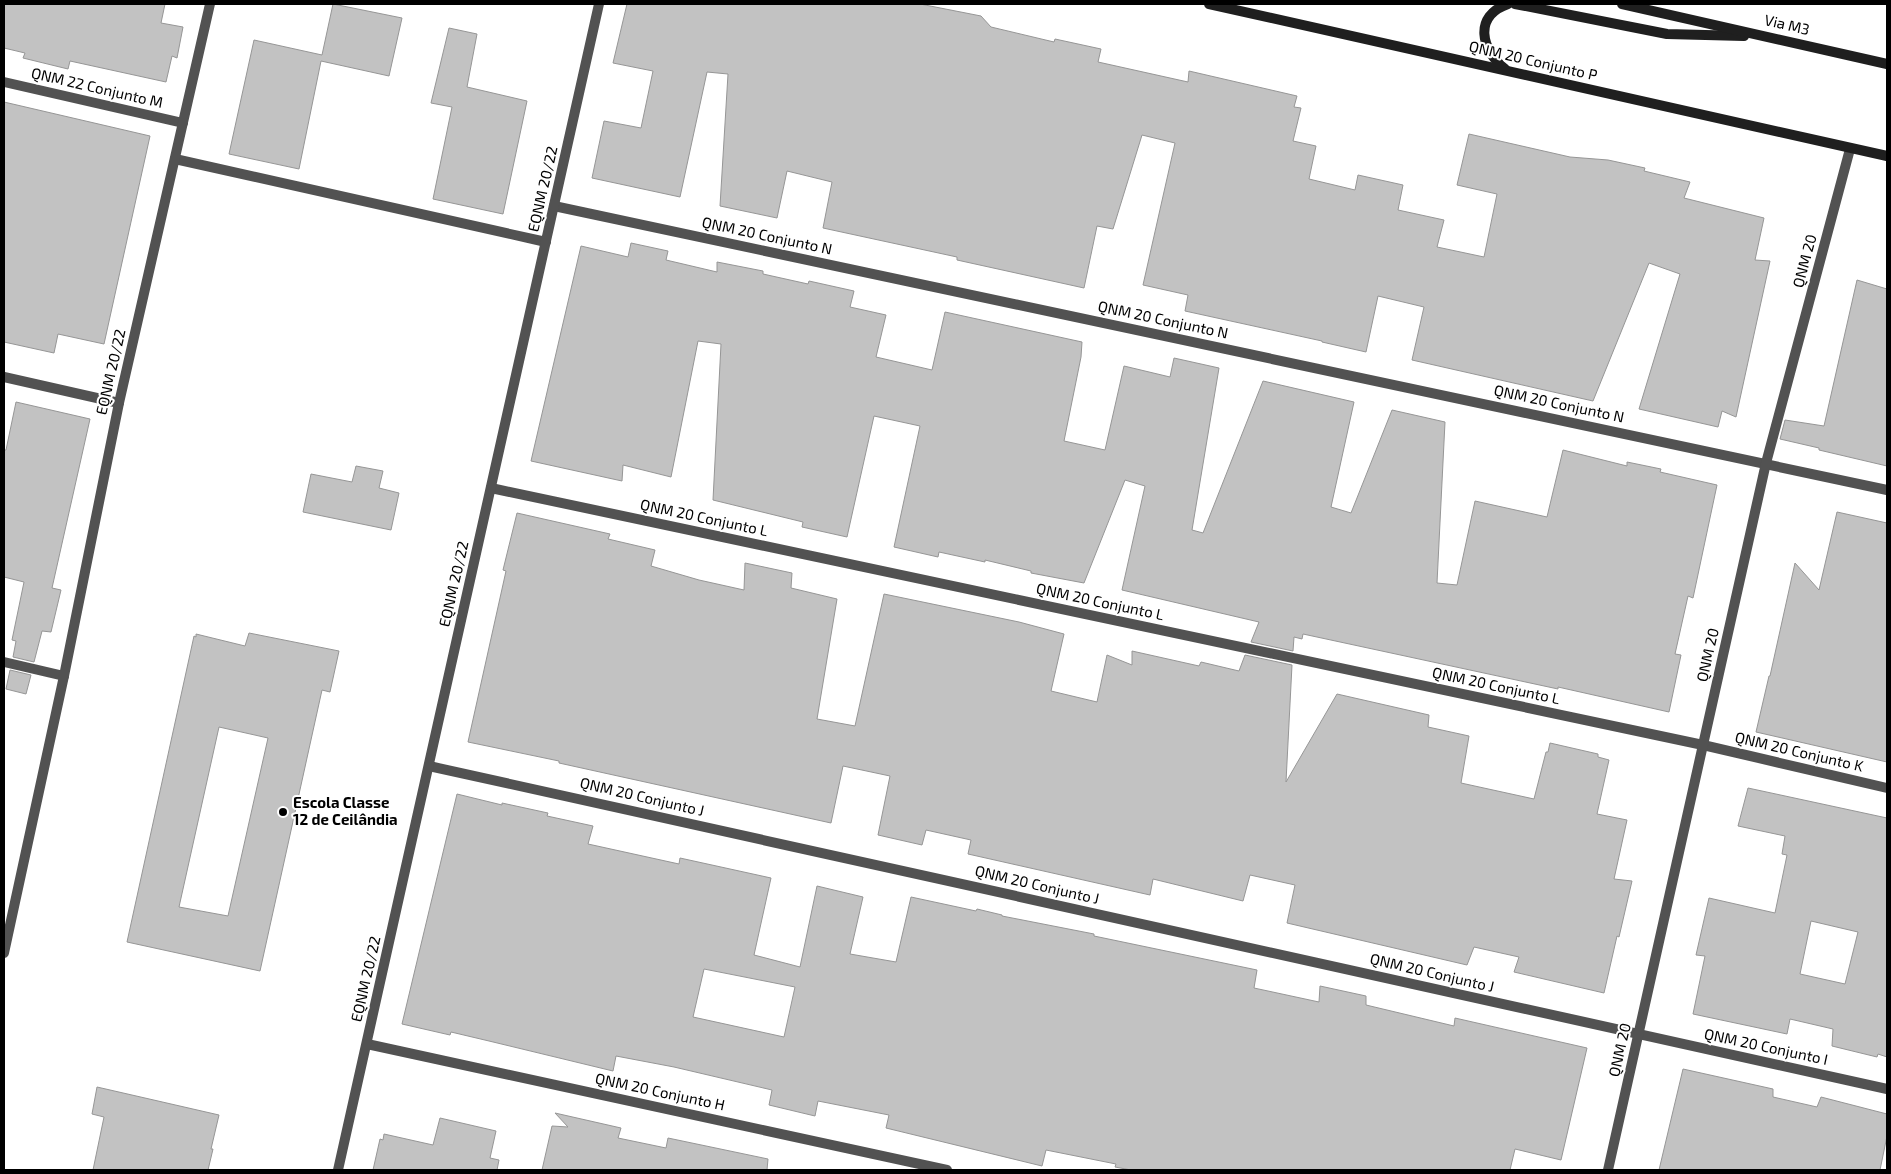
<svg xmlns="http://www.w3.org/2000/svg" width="1891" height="1174" viewBox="0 0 1891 1174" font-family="'Exo 2',sans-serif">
	<rect width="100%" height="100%" fill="#fff"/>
	<g fill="#c2c2c2" stroke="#969696" fill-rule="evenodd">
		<path d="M 4,4 L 165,4 L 161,23 L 183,27 L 177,58 L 172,56 L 166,82 L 70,61 L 68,69 L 23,58 L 25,53 L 4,48 Z"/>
		<path d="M 333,4 L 402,18 L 389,76 L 321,61 L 299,169 L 229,154 L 254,40 L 322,55 Z"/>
		<path d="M 627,4 L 920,4 L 981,16 L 991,27 L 1054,42 L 1055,39 L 1101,49 L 1098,62 L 1188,82 L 1189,71 L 1297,96 L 1294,107 L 1301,108 L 1293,141 L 1316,146 L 1309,179 L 1355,190 L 1358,175 L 1403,185 L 1398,210 L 1444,220 L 1437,247 L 1484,257 L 1497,194 L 1457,185 L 1469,134 L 1570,157 L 1608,160 L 1645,168 L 1644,171 L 1690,182 L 1684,198 L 1764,218 L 1755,260 L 1770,261 L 1736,417 L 1722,411 L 1718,427 L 1639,409 L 1680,274 L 1649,263 L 1593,401 L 1412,360 L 1424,307 L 1378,296 L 1366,352 L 1322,342 L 1322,341 L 1185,311 L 1188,295 L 1143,285 L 1175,143 L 1142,135 L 1113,229 L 1097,226 L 1084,288 L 957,260 L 957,257 L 823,228 L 832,182 L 787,171 L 777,218 L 720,206 L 728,74 L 707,72 L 680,197 L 592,178 L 604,121 L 641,128 L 653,71 L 613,63 Z"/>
		<path d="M 449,28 L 477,34 L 467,87 L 527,101 L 503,214 L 433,199 L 452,107 L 431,103 Z"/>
		<path d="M 4,102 L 150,136 L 104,344 L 58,334 L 54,353 L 4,342 Z"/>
		<path d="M 631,243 L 668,251 L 666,260 L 717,272 L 717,262 L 763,271 L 763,274 L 808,284 L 809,281 L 854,291 L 850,307 L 886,315 L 876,357 L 932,370 L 945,312 L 1082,342 L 1081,357 L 1064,441 L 1105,450 L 1124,366 L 1170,377 L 1174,358 L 1219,368 L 1192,530 L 1203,533 L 1263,381 L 1354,402 L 1331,507 L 1351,513 L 1392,410 L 1445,422 L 1437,583 L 1457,585 L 1475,501 L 1547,517 L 1563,450 L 1627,466 L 1627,462 L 1661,469 L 1660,472 L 1717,485 L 1693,598 L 1688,596 L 1675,654 L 1681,655 L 1669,712 L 1558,687 L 1558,689 L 1303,634 L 1302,639 L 1294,637 L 1293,651 L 1251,642 L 1259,622 L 1122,590 L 1145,486 L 1125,480 L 1084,583 L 1031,573 L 1031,571 L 985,560 L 985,562 L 939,552 L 938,557 L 894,547 L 920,426 L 874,416 L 847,537 L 802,527 L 803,522 L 713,500 L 721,344 L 698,341 L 671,477 L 623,465 L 622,481 L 531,461 L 581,246 L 628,257 Z"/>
		<path d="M 1857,280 L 1887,289 L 1887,466 L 1819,450 L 1819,448 L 1780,439 L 1785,420 L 1824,426 Z"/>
		<path d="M 16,402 L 90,419 L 52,588 L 61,590 L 51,632 L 42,631 L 34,662 L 13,657 L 16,641 L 12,640 L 24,582 L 4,577 L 4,450 L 6,450 Z"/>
		<path d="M 356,466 L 383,471 L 379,488 L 399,493 L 391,530 L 303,512 L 311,474 L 352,482 Z"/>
		<path d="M 1837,512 L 1887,523 L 1887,762 L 1756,732 L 1769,676 L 1770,676 L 1795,563 L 1819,590 Z"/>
		<path d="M 517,513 L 610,534 L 608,539 L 655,550 L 651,566 L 699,580 L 744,590 L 745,563 L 792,573 L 791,588 L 837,599 L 817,719 L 855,726 L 884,594 L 1019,622 L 1064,634 L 1051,691 L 1097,702 L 1107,655 L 1132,665 L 1132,651 L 1199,666 L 1201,662 L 1239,671 L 1245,655 L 1292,665 L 1286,782 L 1337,694 L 1429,715 L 1428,727 L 1469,736 L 1461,783 L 1534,799 L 1546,752 L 1548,752 L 1550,743 L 1598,754 L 1598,757 L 1609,760 L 1597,814 L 1627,820 L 1614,879 L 1632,881 L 1619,937 L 1617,936 L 1604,993 L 1514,972 L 1519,957 L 1474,947 L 1467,965 L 1287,923 L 1295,885 L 1250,875 L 1243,901 L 1153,879 L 1150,895 L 968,854 L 971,840 L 926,830 L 922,845 L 878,835 L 890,776 L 843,766 L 831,823 L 559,763 L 559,761 L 468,742 L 506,571 L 503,570 Z"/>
		<path d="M 249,633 L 339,651 L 330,692 L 322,690 L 260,971 L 127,942 L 194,636 L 196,637 L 196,634 L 245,646 ZM 219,727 L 268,738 L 228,916 L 179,907 Z"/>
		<path d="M 10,670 L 31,675 L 26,694 L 6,689 Z"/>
		<path d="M 1748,788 L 1887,818 L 1887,1057 L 1878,1054 L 1877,1057 L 1832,1046 L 1833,1029 L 1790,1019 L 1787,1034 L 1693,1014 L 1705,956 L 1696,955 L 1709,898 L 1775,913 L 1787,855 L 1782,854 L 1785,836 L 1738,826 ZM 1811,921 L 1858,932 L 1845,984 L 1800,974 Z"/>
		<path d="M 457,794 L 502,805 L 502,803 L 548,813 L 547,816 L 593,826 L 588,844 L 679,864 L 680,858 L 771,878 L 754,955 L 800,967 L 817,886 L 863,897 L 850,954 L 896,962 L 911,897 L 976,911 L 977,909 L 1002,915 L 1002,916 L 1094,934 L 1094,936 L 1257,970 L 1254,988 L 1319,1002 L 1320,986 L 1366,996 L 1366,1005 L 1454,1026 L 1455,1018 L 1587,1048 L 1561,1160 L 1515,1149 L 1510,1170 L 1131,1170 L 1115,1167 L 1116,1164 L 1046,1150 L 1042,1166 L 886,1128 L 889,1115 L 818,1101 L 815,1116 L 769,1105 L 772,1090 L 674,1067 L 616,1056 L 613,1071 L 489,1041 L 451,1032 L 450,1035 L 402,1024 ZM 704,969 L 795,987 L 784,1037 L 693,1017 Z"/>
		<path d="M 1683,1069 L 1773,1089 L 1773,1097 L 1817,1107 L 1821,1097 L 1887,1114 L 1887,1136 L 1880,1170 L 1659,1170 Z"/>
		<path d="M 97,1087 L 219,1115 L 211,1149 L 213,1149 L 208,1170 L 93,1170 L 104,1117 L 92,1114 Z"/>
		<path d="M 555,1113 L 621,1128 L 618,1138 L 666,1148 L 668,1138 L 768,1159 L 767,1170 L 542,1170 L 552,1126 L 568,1127 Z"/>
		<path d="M 440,1118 L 496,1131 L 490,1158 L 499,1160 L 497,1170 L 373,1170 L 380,1139 L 383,1140 L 384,1134 L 433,1145 Z"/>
	</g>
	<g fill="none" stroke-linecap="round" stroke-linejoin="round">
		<g stroke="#525252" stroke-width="10">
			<path d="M 4,82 L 183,123"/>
			<path d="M 175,159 L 546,242"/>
			<path d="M 554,206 L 1887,490"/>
			<path d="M 4,377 L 119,403"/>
			<path d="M 491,488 L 1703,745 L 1887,788"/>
			<path d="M 4,662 L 64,676"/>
			<path d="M 429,766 L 1887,1089"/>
			<path d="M 4,953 L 64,676 L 119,403 L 210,4"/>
			<path d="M 367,1044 L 947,1170"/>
			<path d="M 338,1170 L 599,4"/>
			<path d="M 1608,1170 L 1766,463 L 1850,149"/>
		</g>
		<g stroke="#1f1f1f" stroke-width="10">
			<path d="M 1209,4 L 1887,156"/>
			<path d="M 1515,4 L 1667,34 L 1744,36"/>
			<path d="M 1622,4 L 1887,64"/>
			<path d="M 1505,69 C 1481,50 1473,16 1508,4"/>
		</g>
	</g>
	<circle fill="#000" stroke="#fff" stroke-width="2" cx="283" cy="812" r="5"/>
	<g text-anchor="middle" stroke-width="4" stroke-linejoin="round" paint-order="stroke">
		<g font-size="15" fill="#000" stroke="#fff">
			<text transform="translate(1787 25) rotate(13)" y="5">Via M3</text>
			<text transform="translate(1533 61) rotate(13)" y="5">QNM 20 Conjunto P</text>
			<text transform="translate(97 88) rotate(13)" y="5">QNM 22 Conjunto M</text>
			<text transform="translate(543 189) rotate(-77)" y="5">EQNM 20/22</text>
			<text transform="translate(767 236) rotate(12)" y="5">QNM 20 Conjunto N</text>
			<text transform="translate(1805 261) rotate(-75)" y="5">QNM 20</text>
			<text transform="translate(1163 320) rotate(12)" y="5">QNM 20 Conjunto N</text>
			<text transform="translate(111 372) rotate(-77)" y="5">EQNM 20/22</text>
			<text transform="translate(1559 404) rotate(12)" y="5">QNM 20 Conjunto N</text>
			<text transform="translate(704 518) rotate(12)" y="5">QNM 20 Conjunto L</text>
			<text transform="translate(454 584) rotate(-77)" y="5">EQNM 20/22</text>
			<text transform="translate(1100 602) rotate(12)" y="5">QNM 20 Conjunto L</text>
			<text transform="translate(1708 655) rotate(-77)" y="5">QNM 20</text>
			<text transform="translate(1496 686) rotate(12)" y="5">QNM 20 Conjunto L</text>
			<text transform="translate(1799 752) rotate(13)" y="5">QNM 20 Conjunto K</text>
			<text transform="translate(642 797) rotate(13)" y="5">QNM 20 Conjunto J</text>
			<text transform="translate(1037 885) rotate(13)" y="5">QNM 20 Conjunto J</text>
			<text transform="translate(1432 973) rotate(13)" y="5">QNM 20 Conjunto J</text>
			<text transform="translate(366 979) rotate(-77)" y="5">EQNM 20/22</text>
			<text transform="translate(1766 1047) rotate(12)" y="5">QNM 20 Conjunto I</text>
			<text transform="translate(1620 1050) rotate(-77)" y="5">QNM 20</text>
			<text transform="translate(660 1092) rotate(12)" y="5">QNM 20 Conjunto H</text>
		</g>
		<g font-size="15" font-weight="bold" fill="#000" stroke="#fff" text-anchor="start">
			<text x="293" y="808">Escola Classe<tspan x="293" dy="17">12 de Ceilândia</tspan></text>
		</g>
	</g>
	<rect width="1891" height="1174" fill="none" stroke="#000000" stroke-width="10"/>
</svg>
